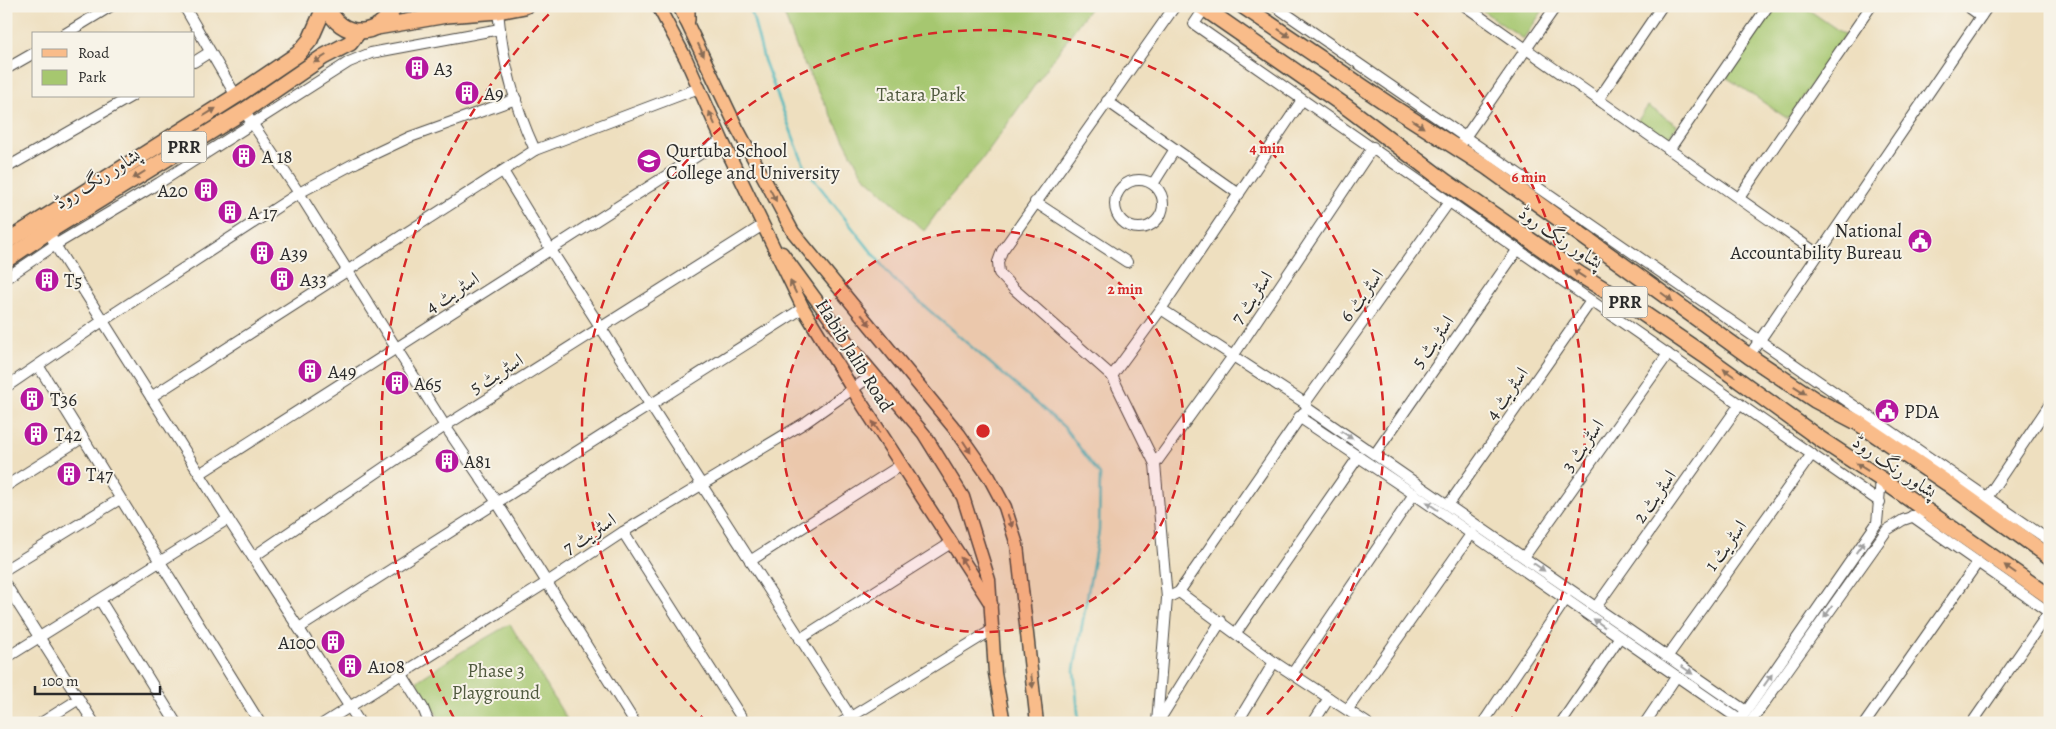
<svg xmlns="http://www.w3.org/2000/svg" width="2056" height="729" viewBox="0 0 2056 729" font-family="Alegreya,Amiri,serif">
	<rect width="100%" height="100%" fill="#f7f3e8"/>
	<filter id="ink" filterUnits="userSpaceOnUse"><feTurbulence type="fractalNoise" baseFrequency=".02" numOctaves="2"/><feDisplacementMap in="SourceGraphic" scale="10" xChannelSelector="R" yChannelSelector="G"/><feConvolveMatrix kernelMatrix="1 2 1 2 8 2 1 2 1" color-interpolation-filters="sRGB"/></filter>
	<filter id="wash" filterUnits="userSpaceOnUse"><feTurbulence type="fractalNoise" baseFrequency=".0096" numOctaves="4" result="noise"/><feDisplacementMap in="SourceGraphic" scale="20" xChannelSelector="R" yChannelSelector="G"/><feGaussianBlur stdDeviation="1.12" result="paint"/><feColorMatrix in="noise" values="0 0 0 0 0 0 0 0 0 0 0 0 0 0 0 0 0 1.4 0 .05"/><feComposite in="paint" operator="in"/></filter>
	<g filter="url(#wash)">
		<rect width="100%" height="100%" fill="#eedfbf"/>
		<g fill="#a6c76f" stroke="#68794d">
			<path d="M 781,6 L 1091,6 L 981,161 L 942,206 L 924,231 L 862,174 L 799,54 Z"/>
			<path d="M 1476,6 L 1546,6 L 1523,39 Z"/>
			<path d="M 1774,6 L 1803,6 L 1845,35 L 1788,119 L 1726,77 Z"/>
			<path d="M 1648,106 L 1677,125 L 1665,143 L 1636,123 Z"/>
			<path d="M 510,624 L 569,723 L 442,723 L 417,681 L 458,654 Z"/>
		</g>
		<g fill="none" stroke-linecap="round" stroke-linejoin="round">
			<path stroke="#48b8be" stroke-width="2.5" d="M 750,6 L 764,60 L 805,168 L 893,279 L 1064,427 L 1100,475 L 1099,531 L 1074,670 L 1079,723"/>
		</g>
	</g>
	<g filter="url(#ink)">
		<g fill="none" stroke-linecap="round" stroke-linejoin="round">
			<defs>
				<g id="minor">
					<path d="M 184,6 L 236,96"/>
					<path d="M 1275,6 L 2050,541"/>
					<path d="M 1465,6 L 1818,254"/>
					<path d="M 1967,6 L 1981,16"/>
					<path d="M 1204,9 L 1194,24 L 1880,502"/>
					<path d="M 498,11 C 502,58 515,107 535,150"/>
					<path d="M 65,34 L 111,6"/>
					<path d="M 194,62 L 210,52"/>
					<path d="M 6,69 L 34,53"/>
					<path d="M 1598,100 L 1662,6"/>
					<path d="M 1107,101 L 1239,194"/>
					<path d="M 244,111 L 299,193 L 445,426 L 496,501 L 635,723"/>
					<path d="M 1461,143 L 1556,6"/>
					<path d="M 1669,150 L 1768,6"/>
					<path d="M 6,168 L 132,96"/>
					<path d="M 503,171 L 551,250 L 850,716"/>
					<circle cx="1139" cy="204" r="24"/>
					<path d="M 1153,184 L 1175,149"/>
					<path d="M 1739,198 L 1871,6"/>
					<path d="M 1035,202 L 1127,262"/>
					<path d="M 49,231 L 55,245 L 228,519 L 360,723"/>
					<path d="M 6,278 L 55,245 L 159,183 L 349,62 L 371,53 L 500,29"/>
					<path d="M 1161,309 L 1305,403"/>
					<path d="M 1749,356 L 1988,6"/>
					<path d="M 39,367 L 260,723"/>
					<path d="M 1112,376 L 1161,309 L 1302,100"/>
					<path d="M 6,387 L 104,320 L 299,193 L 357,162 L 410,137 L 516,99"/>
					<path d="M 151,397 L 535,150 L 699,88"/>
					<path d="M 1307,408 L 1746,711"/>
					<path d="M 1307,408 L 1305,403 L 1449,202"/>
					<path d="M 1299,417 L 1414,494 L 1740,720"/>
					<path d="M 1375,454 L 1518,249"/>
					<path d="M 1155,464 L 1233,356 L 1373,147"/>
					<path d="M 201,473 L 722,140"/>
					<path d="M 6,486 L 82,438"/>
					<path d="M 1984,502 L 2050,404"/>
					<path d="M 1449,504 L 1591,301"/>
					<path d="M 1912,516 L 2050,613"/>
					<path d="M 623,532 L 745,723"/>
					<path d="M 253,557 L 445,426 L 763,225"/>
					<path d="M 1524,557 L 1668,354"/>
					<path d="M 750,561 L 901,465"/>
					<path d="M 6,569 L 120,499"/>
					<path d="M 6,585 L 94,723"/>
					<path d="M 1179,592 L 1274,662 L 1367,723"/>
					<path d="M 1167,598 L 1179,592 L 1303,413"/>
					<path d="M 100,600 L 176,723"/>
					<path d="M 1596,607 L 1740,404"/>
					<path d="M 299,628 L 803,308"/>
					<path d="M 1236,633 L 1359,456"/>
					<path d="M 800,639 L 951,543"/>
					<path d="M 1667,657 L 1812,454"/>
					<path d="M 6,658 L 228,519"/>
					<path d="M 401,673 L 423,708 L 429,723"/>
					<path d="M 1292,674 L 1414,494"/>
					<path d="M 1348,709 L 1472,533"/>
					<path d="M 1743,716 L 1877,523 L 1881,479"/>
					<path d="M 1158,722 L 1221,621"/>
					<path d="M 41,723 L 79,699"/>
					<path d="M 324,723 L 546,583 L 623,532 L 806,422 L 874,374"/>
					<path d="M 841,723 L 992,630"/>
					<path d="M 1157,723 L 1167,598 L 1155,464 L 1112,376 L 1014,289 L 999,273 L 998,262 L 1002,251 L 1175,6"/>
					<path d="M 1237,723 L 1274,662"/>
					<path d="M 1313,723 L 1329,698"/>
					<path d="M 1483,723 L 1566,599"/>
					<path d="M 1561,723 L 1619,638"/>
					<path d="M 1645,723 L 1676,677"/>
					<path d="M 1750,723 L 1887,530 L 1903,520 L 1926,512"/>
					<path d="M 1865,723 L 1978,562"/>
					<path d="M 1972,723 L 2049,612"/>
				</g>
				<g id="major">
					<path d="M 658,6 L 686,59 L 722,140 L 803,308 L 853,390 L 991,604"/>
					<path d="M 679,6 L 737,128 L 793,232 L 959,434 L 989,477 L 1005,507 L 1017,545 L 1037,723"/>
					<path d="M 782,253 L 850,346 L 924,434 L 963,497 L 989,580 L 995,673 L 1004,723"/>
				</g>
				<g id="highway">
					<path d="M 327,6 C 340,40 380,39 394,6"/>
					<path d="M 1201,6 L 1348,108 L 1446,182 L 1579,274 L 1641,312 L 1704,355 L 1820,439 L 1881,479 L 2050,597"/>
					<path d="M 1243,6 L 1391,106 L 1487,167 L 1749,356 L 1815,400 L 1857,422 L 1947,483 L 2050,557"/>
					<path d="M 687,20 L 687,6"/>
					<path d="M 377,27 L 447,15 L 498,11 L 525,6"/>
					<path d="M 6,242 L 236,96 L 298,54 L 310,40 L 325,6"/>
					<path d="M 6,260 L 49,231 L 244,111 L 323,57 L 350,43 L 359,31"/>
				</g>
			</defs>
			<use href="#minor" stroke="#484641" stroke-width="12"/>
			<use href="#major" stroke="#484641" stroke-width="15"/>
			<use href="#highway" stroke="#484641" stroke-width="18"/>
			<use href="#minor" stroke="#fff" stroke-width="10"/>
			<use href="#major" stroke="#f9bc8a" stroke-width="12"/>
			<use href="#highway" stroke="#f9bc8a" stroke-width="15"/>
		</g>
		<defs><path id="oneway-solid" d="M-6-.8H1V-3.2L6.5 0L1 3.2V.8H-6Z" transform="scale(1.25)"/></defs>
		<g fill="#886c56">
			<use href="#oneway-solid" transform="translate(1284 33) rotate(34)"/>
			<use href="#oneway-solid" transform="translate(701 50) rotate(65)"/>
			<use href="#oneway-solid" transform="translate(320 59) rotate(148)"/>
			<use href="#oneway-solid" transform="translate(210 112) rotate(-32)"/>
			<use href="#oneway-solid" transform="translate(712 118) rotate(-114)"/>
			<use href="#oneway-solid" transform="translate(1418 124) rotate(33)"/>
			<use href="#oneway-solid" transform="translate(139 175) rotate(148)"/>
			<use href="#oneway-solid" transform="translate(773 195) rotate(62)"/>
			<use href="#oneway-solid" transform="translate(1579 274) rotate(-147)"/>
			<use href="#oneway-solid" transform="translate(793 287) rotate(-116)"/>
			<use href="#oneway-solid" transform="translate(1667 297) rotate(37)"/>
			<use href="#oneway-solid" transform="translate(866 320) rotate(50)"/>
			<use href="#oneway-solid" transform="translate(1729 373) rotate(-145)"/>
			<use href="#oneway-solid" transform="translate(1800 390) rotate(33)"/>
			<use href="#oneway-solid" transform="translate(876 427) rotate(-123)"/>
			<use href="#oneway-solid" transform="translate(967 447) rotate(57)"/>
			<use href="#oneway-solid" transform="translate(1862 467) rotate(-147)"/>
			<use href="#oneway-solid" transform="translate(1010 521) rotate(70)"/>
			<use href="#oneway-solid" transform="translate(964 563) rotate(-123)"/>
			<use href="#oneway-solid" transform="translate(2010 569) rotate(-145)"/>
			<use href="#oneway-solid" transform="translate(1032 681) rotate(83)"/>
		</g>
		<g fill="#a0a0a0">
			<use href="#oneway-solid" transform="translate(1347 435) rotate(34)"/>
			<use href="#oneway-solid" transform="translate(1432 506) rotate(-145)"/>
			<use href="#oneway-solid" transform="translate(1860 547) rotate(-55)"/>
			<use href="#oneway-solid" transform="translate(1539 567) rotate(35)"/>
			<use href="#oneway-solid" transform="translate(1828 612) rotate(125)"/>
			<use href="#oneway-solid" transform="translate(1599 623) rotate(-144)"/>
			<use href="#oneway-solid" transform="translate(1687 670) rotate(35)"/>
			<use href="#oneway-solid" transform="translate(1768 680) rotate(-55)"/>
		</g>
	</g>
	<circle cx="983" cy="431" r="201" fill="#d62828" fill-opacity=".12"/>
	<g fill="none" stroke="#d62828" stroke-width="2.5" stroke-dasharray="9 6">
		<circle cx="983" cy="431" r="201"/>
		<path d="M707 722A401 401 0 1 1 1259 722"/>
		<path d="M454 718A602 602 0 0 1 554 9M1412 9A602 602 0 0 1 1512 718"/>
	</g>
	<defs>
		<symbol id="building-disc" viewBox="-11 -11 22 22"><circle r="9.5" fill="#b5179e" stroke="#f7f3e8"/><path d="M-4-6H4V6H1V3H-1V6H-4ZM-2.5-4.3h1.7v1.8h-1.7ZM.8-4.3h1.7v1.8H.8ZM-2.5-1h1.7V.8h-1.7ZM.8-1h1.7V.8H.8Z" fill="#fff"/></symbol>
		<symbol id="school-disc" viewBox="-11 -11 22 22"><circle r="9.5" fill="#b5179e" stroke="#f7f3e8"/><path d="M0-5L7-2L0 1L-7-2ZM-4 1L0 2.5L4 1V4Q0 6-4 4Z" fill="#fff"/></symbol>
		<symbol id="civic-disc" viewBox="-11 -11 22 22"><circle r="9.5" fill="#b5179e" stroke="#f7f3e8"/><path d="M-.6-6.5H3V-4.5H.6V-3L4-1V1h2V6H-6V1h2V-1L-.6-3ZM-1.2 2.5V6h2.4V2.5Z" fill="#fff"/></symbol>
	</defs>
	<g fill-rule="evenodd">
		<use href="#building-disc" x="403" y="54" width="28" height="28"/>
		<use href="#building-disc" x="453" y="79" width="28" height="28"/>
		<use href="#building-disc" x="230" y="142" width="28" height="28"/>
		<use href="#school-disc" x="635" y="147" width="28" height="28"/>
		<use href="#building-disc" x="192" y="176" width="28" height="28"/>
		<use href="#building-disc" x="216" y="198" width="28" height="28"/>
		<use href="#civic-disc" x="1906" y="227" width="28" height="28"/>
		<use href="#building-disc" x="248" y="239" width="28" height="28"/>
		<use href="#building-disc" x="268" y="265" width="28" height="28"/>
		<use href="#building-disc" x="33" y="266" width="28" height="28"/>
		<use href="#building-disc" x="296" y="357" width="28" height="28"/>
		<use href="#building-disc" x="383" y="369" width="28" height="28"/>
		<use href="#building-disc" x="18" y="385" width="28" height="28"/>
		<use href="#civic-disc" x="1873" y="397" width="28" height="28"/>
		<use href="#building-disc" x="22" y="420" width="28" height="28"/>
		<use href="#building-disc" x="433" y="447" width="28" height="28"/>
		<use href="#building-disc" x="55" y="460" width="28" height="28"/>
		<use href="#building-disc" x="319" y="628" width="28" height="28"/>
		<use href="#building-disc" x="336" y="652" width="28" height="28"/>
	</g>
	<g text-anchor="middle" stroke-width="4" stroke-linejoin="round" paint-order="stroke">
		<g fill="#f7f3e8" stroke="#686764" stroke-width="1">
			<rect x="161.5" y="131.5" width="45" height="31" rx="4"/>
			<rect x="1602.5" y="286.5" width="45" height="31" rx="4"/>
		</g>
		<g font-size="18" font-weight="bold" fill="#2b2b2b">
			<text x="184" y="153">PRR</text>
			<text x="1625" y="308">PRR</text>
		</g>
		<g font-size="19" fill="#2b2b2b" stroke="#f7f3e8" text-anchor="start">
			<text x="434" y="75">A3</text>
			<text x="484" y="100">A9</text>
			<text x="666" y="157">Qurtuba School<tspan x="666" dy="22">College and University</tspan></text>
			<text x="262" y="163">A 18</text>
			<text x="188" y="197" text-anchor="end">A20</text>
			<text x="248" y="219">A 17</text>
			<text x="1902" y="237" text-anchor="end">National<tspan x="1902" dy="22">Accountability Bureau</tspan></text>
			<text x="280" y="260">A39</text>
			<text x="300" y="286">A33</text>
			<text x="64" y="287">T5</text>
			<text x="328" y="378">A49</text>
			<text x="414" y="390">A65</text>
			<text x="50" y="406">T36</text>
			<text x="1904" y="418">PDA</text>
			<text x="54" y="441">T42</text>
			<text x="464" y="468">A81</text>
			<text x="86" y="481">T47</text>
			<text x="316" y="649" text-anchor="end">A100</text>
			<text x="368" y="673">A108</text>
		</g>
		<g font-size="19" fill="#505a3f" stroke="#f7f3e8">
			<text x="921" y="101">Tatara Park</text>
			<text x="496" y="677">Phase 3<tspan x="496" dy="22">Playground</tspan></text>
		</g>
		<g font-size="19" fill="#2b2b2b" stroke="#f7f3e8">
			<text transform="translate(97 178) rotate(-32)" y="7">پشاور رنگ روڈ</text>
			<text transform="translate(1561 237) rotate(34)" y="7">پشاور رنگ روڈ</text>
			<text transform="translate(452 292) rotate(-33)" y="7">اسٹریٹ 4</text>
			<text transform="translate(1361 295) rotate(-54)" y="7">اسٹریٹ 6</text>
			<text transform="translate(1251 297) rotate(-56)" y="7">اسٹریٹ 7</text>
			<text transform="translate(1432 341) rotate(-55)" y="7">اسٹریٹ 5</text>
			<text transform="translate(855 355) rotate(58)" y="7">Habib Jalib Road</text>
			<text transform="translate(496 373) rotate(-32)" y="7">اسٹریٹ 5</text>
			<text transform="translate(1506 393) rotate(-55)" y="7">اسٹریٹ 4</text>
			<text transform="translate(1582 445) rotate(-55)" y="7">اسٹریٹ 3</text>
			<text transform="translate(1895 466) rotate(34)" y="7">پشاور رنگ روڈ</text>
			<text transform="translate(1654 496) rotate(-55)" y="7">اسٹریٹ 2</text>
			<text transform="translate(589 533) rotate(-33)" y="7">اسٹریٹ 7</text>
			<text transform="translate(1725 545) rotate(-54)" y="7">اسٹریٹ 1</text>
		</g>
	</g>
	<circle cx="983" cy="431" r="8" fill="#d62828" stroke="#f7f3e8" stroke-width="2.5"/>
	<g font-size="15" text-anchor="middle" font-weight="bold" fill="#d62828" stroke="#f7f3e8" stroke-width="4" stroke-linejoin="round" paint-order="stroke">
		<text x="1267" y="153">4 min</text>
		<text x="1529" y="182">6 min</text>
		<text x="1125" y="294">2 min</text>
	</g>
	<rect width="2056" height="729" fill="none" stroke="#f7f3e8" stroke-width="25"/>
	<rect x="32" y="32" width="162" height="65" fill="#f7f3e8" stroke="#a5a39c"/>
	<rect x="42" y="49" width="25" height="8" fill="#f9bc8a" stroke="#a5a39c"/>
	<text x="78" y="58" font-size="15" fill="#2b2b2b">Road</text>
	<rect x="42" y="70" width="25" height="15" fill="#a6c76f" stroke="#a5a39c"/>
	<text x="78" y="82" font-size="15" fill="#2b2b2b">Park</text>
	<path d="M35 686v8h125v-8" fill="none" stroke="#2b2b2b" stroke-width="2.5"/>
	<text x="42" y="686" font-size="15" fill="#2b2b2b" stroke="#f7f3e8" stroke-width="4" paint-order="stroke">100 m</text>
</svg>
